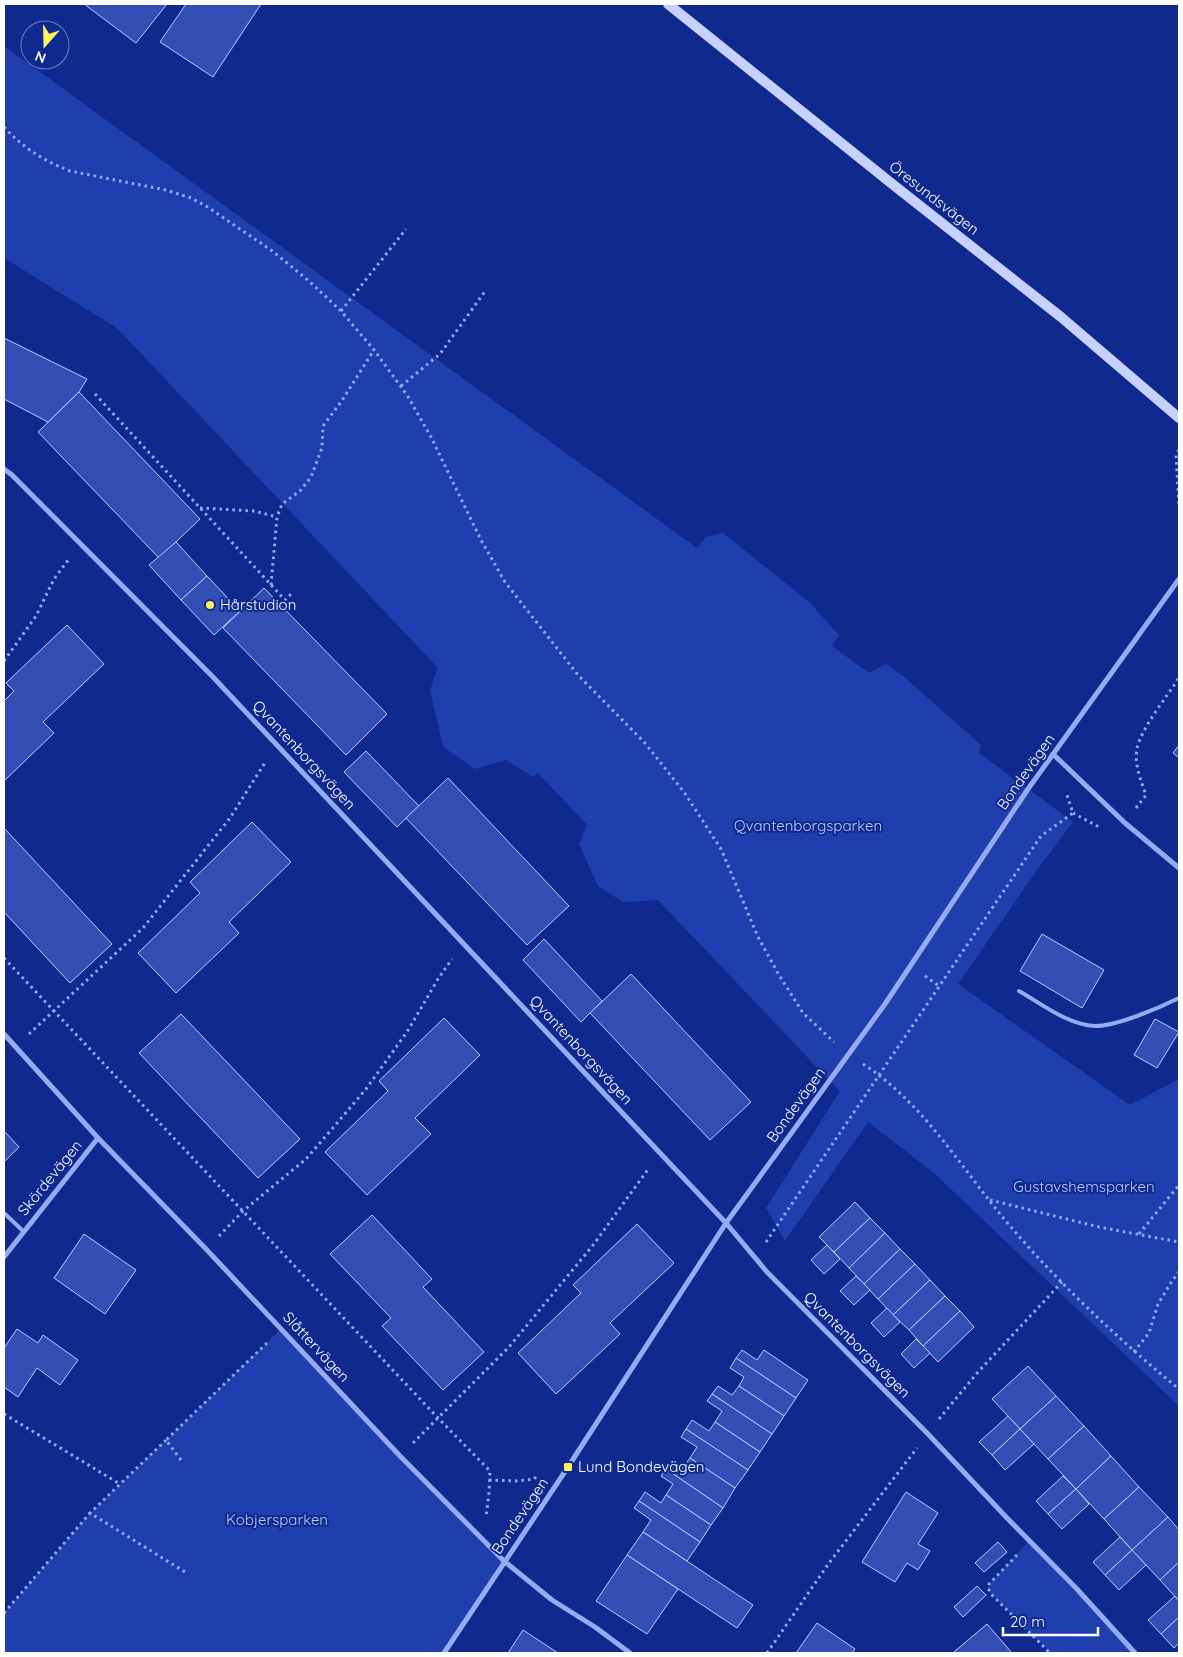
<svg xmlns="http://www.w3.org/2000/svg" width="1183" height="1657" viewBox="0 0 1183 1657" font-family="Quicksand,sans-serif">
	<rect width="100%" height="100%" fill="#0f298e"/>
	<g fill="#203fae">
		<path d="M 4,46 L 697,548 L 706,537 L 723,533 L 809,602 L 839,635 L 832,646 L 869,673 L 886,664 L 903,676 L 981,745 L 979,753 L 1073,822 L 1037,870 L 958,984 L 1130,1105 L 1179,1079 L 1179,1406 L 934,1173 L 868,1122 L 785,1241 L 766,1208 L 840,1091 L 829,1080 L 658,900 L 623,902 L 598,886 L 579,844 L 587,825 L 538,773 L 533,777 L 506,760 L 475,769 L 443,747 L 430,690 L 438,668 L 117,328 L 4,258 Z"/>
		<path d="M 282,1328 L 400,1456 L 504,1561 L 444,1653 L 4,1653 L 4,1613 L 90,1513 Z"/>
		<path d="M 1029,1541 L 1135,1653 L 1050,1653 L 991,1594 L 988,1588 L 989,1584 Z"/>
	</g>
	<g fill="#334fb6" stroke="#beccfe">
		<path d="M 84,4 L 167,4 L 136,43 Z"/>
		<path d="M 186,4 L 261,4 L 213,77 L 160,42 Z"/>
		<path d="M 4,338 L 87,379 L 79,392 L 48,422 L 4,399 Z"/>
		<path d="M 79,392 L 200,519 L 159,558 L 38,432 Z"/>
		<path d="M 176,542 L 207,576 L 181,600 L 149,565 Z"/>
		<path d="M 207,576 L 240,611 L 214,635 L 181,600 Z"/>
		<path d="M 264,588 L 387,714 L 346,755 L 223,628 Z"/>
		<path d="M 67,625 L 104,664 L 43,722 L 54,733 L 4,781 L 4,701 L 14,691 L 6,683 Z"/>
		<path d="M 1179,745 L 1179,758 L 1173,753 Z"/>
		<path d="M 366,751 L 419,806 L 397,827 L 344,772 Z"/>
		<path d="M 448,778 L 569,906 L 527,945 L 406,818 Z"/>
		<path d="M 252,822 L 291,862 L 229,922 L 239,933 L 176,993 L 138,953 L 200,893 L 190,882 Z"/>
		<path d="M 4,828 L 112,944 L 70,983 L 4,912 Z"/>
		<path d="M 1042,934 L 1104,970 L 1082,1008 L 1020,971 Z"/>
		<path d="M 544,939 L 602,1001 L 581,1022 L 523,960 Z"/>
		<path d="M 631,974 L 751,1102 L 710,1140 L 590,1013 Z"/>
		<path d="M 181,1014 L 300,1139 L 258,1178 L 139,1053 Z"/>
		<path d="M 444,1018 L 480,1055 L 415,1118 L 431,1134 L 367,1195 L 325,1152 L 388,1091 L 379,1081 Z"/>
		<path d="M 1155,1019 L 1179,1032 L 1157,1068 L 1134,1055 Z"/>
		<path d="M 4,1131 L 19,1147 L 4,1162 Z"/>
		<path d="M 855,1202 L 870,1218 L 834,1252 L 819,1237 Z"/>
		<path d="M 372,1215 L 432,1279 L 423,1287 L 484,1352 L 443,1390 L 382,1326 L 391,1318 L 330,1254 Z"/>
		<path d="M 870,1218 L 885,1233 L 849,1268 L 834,1252 Z"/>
		<path d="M 637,1224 L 674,1263 L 610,1323 L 620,1334 L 556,1394 L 518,1353 L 581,1293 L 573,1285 Z"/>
		<path d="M 885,1233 L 900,1249 L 864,1284 L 849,1268 Z"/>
		<path d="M 84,1234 L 136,1270 L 105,1314 L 54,1278 Z"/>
		<path d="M 827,1245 L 840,1259 L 824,1274 L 811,1260 Z"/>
		<path d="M 900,1249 L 915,1264 L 878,1299 L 864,1284 Z"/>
		<path d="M 915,1264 L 930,1280 L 893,1315 L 878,1299 Z"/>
		<path d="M 856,1276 L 870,1290 L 854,1305 L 840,1291 Z"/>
		<path d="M 930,1280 L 945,1296 L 909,1330 L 893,1315 Z"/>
		<path d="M 945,1296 L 960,1311 L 923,1346 L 909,1330 Z"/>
		<path d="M 887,1308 L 900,1322 L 884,1337 L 871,1323 Z"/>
		<path d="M 960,1311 L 974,1327 L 938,1362 L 923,1346 Z"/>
		<path d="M 17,1329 L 38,1343 L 43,1335 L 78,1360 L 60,1385 L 37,1368 L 18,1397 L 4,1387 L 4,1348 Z"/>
		<path d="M 916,1339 L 930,1353 L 914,1368 L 901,1354 Z"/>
		<path d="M 742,1350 L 757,1360 L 764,1350 L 808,1380 L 796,1398 L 736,1358 Z"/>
		<path d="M 736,1358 L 796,1398 L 784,1416 L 739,1386 L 744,1377 L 730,1368 Z"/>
		<path d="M 1028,1366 L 1056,1396 L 1020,1429 L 992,1399 Z"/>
		<path d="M 718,1386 L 732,1395 L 739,1386 L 784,1416 L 772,1434 L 712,1394 Z"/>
		<path d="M 712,1394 L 772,1434 L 760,1452 L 715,1422 L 722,1411 L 707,1401 Z"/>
		<path d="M 1056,1396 L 1084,1426 L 1048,1459 L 1020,1429 Z"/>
		<path d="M 1008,1416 L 1020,1429 L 992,1455 L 979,1442 Z"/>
		<path d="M 692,1420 L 709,1431 L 715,1422 L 760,1452 L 748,1470 L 686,1429 Z"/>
		<path d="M 1084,1426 L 1111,1456 L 1076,1489 L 1048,1459 Z"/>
		<path d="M 686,1429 L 748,1470 L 735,1488 L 690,1458 L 697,1447 L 681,1437 Z"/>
		<path d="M 1020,1429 L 1034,1444 L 1005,1470 L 992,1455 Z"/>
		<path d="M 1111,1456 L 1139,1487 L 1104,1519 L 1076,1489 Z"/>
		<path d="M 690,1458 L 735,1488 L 723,1508 L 666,1469 L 672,1461 L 683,1468 Z"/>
		<path d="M 666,1469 L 723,1508 L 711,1525 L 666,1495 L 673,1484 L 661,1476 Z"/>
		<path d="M 1063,1476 L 1076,1489 L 1048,1514 L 1036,1501 Z"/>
		<path d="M 1139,1487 L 1168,1517 L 1132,1550 L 1104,1519 Z"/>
		<path d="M 1076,1489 L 1089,1504 L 1062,1529 L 1048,1514 Z"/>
		<path d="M 645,1492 L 661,1503 L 666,1495 L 711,1525 L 700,1542 L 639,1501 Z"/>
		<path d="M 906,1492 L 938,1513 L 918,1544 L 930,1551 L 918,1570 L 907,1563 L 895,1582 L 862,1562 Z"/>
		<path d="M 639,1501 L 700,1542 L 687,1561 L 643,1532 L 651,1520 L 634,1508 Z"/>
		<path d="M 1168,1517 L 1179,1530 L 1179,1562 L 1160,1580 L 1132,1550 Z"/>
		<path d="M 643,1532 L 753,1605 L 737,1628 L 627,1555 Z"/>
		<path d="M 1120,1537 L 1132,1550 L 1105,1575 L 1093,1562 Z"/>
		<path d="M 998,1542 L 1007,1552 L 984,1572 L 975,1563 Z"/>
		<path d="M 1132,1550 L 1146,1565 L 1119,1590 L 1105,1575 Z"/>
		<path d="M 627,1555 L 678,1589 L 647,1634 L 596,1601 Z"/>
		<path d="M 1179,1562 L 1179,1601 L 1160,1580 Z"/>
		<path d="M 977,1586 L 986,1595 L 963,1617 L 954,1607 Z"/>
		<path d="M 1175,1596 L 1179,1601 L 1179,1617 L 1161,1634 L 1148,1620 Z"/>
		<path d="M 1179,1617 L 1179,1643 L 1174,1648 L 1161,1634 Z"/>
		<path d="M 817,1623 L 855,1649 L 852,1653 L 796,1653 Z"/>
		<path d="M 987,1624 L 1012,1653 L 955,1653 L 954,1652 Z"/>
		<path d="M 523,1630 L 558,1653 L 508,1653 Z"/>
	</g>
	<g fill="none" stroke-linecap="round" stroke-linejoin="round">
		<g stroke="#96abf3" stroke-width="3" stroke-dasharray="2.5 4" stroke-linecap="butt">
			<path d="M 4,127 C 22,147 44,161 70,171 L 166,190 L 191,198 L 206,206 L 271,250 L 309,281 L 341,311 L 374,350 L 407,395 L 431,437 L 481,540 L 505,582 L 578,675 L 644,742 L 684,792 L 721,849 L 758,937 L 779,975 L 803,1013 L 834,1042"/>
			<path d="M 341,311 L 406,229"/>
			<path d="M 401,386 L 440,354 L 486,290"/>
			<path d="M 95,394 L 285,600 L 292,593"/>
			<path d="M 1179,450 L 1176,455 L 1179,506"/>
			<path d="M 200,508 L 254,511 L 277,517"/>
			<path d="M 271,585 L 277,517 L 282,504 L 300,491 L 311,477 L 322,448 L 323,426 L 341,402 L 374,350"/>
			<path d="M 4,661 L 36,616 L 54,579 L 69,559"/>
			<path d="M 1136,808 L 1146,795 C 1141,781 1134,764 1137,749 C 1140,730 1168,695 1179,678"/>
			<path d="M 1073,813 L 1101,828"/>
			<path d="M 4,958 L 438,1418 L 490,1471 L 489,1493 L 486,1517"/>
			<path d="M 925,976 L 939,986"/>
			<path d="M 29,1034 L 143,928 L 230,818 L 266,761"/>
			<path d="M 863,1064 C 923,1103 960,1166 1005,1220 C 1057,1282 1117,1338 1179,1389"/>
			<path d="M 990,1200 L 1099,1227 L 1179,1242"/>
			<path d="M 1139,1234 L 1179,1185"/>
			<path d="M 219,1236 L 243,1211 L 306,1159 L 338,1122 L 366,1089 L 407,1032 L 438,979 L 452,959"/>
			<path d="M 766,1242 L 1041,836 L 1073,813 L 1067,795"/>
			<path d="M 1134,1352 L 1149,1333 L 1158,1304 L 1172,1281 L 1179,1272"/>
			<path d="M 4,1414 L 120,1484"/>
			<path d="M 939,1419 L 978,1372 L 1062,1282"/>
			<path d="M 166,1440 L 90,1513 L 185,1572"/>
			<path d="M 413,1443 L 509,1347 L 594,1244 L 649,1168"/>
			<path d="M 181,1460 L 166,1440 L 269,1341"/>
			<path d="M 489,1480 L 516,1481 L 534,1479 L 536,1477"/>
			<path d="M 1017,1555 L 989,1584 L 988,1588 L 991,1594 L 1050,1653"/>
			<path d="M 4,1613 L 90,1513"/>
			<path d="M 767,1653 L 829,1563 L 917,1448"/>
		</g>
		<g stroke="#96abf3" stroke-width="4">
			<path d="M 1019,991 C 1042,1004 1068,1025 1095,1026 C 1117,1026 1159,1008 1179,998"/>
			<path d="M 4,1213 L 23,1231"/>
		</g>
		<g stroke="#96abf3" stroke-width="5">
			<path d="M 4,469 L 12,475 L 213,677 L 660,1153 L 726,1223 L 767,1272 L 928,1434 L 1007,1518 L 1076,1588 L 1135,1653"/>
			<path d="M 1053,754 L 1125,823 L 1179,868"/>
			<path d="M 4,1034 L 98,1138 L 206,1249 L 400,1456 L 504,1561 L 552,1600 L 595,1627 L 630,1653"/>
			<path d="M 4,1257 L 98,1138"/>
			<path d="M 444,1653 L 568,1467 L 726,1223 L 885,1004 L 1028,789 L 1179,579"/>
		</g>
		<path stroke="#c6d1fd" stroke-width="10" d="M 668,4 L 891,183 L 1061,317 L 1179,418"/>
	</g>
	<g fill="#fff559" stroke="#0f298e" stroke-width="2">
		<circle cx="210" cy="605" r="5"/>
		<rect x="563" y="1462" width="10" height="10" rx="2.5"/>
	</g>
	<g text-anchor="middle" stroke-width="4" stroke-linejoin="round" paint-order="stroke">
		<g font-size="15" fill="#fff" stroke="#0f298e">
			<text transform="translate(934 198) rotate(38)" y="5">Öresundsvägen</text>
			<text transform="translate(304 755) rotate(47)" y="5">Qvantenborgsvägen</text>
			<text transform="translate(1026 772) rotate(-55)" y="5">Bondevägen</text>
			<text transform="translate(581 1050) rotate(47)" y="5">Qvantenborgsvägen</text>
			<text transform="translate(796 1105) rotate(-54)" y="5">Bondevägen</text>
			<text transform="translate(50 1178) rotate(-51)" y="5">Skördevägen</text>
			<text transform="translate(857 1345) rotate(45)" y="5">Qvantenborgsvägen</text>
			<text transform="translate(316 1347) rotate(47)" y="5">Slåttervägen</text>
			<text transform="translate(520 1516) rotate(-56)" y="5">Bondevägen</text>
		</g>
		<g font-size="15" fill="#fff" stroke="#0f298e" text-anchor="start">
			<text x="220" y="610">Hårstudion</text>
			<text x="578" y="1472">Lund Bondevägen</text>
		</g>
		<g font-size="15" fill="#beccfe" stroke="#0f298e">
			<text x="808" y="831">Qvantenborgsparken</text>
			<text x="1084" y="1192">Gustavshemsparken</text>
			<text x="277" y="1525">Kobjersparken</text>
		</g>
	</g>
	<rect width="1183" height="1657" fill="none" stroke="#ffffff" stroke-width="10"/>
	<g transform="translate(45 45) rotate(200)"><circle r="24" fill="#0f298e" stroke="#6f7fbb"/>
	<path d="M0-4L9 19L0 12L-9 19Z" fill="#fff559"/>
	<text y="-8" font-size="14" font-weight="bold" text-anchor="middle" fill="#ffffff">N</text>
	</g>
	<path d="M1003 1627v8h95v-8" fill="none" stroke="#ffffff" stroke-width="2.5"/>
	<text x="1010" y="1627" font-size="15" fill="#ffffff" stroke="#0f298e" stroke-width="4" paint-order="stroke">20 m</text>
</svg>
